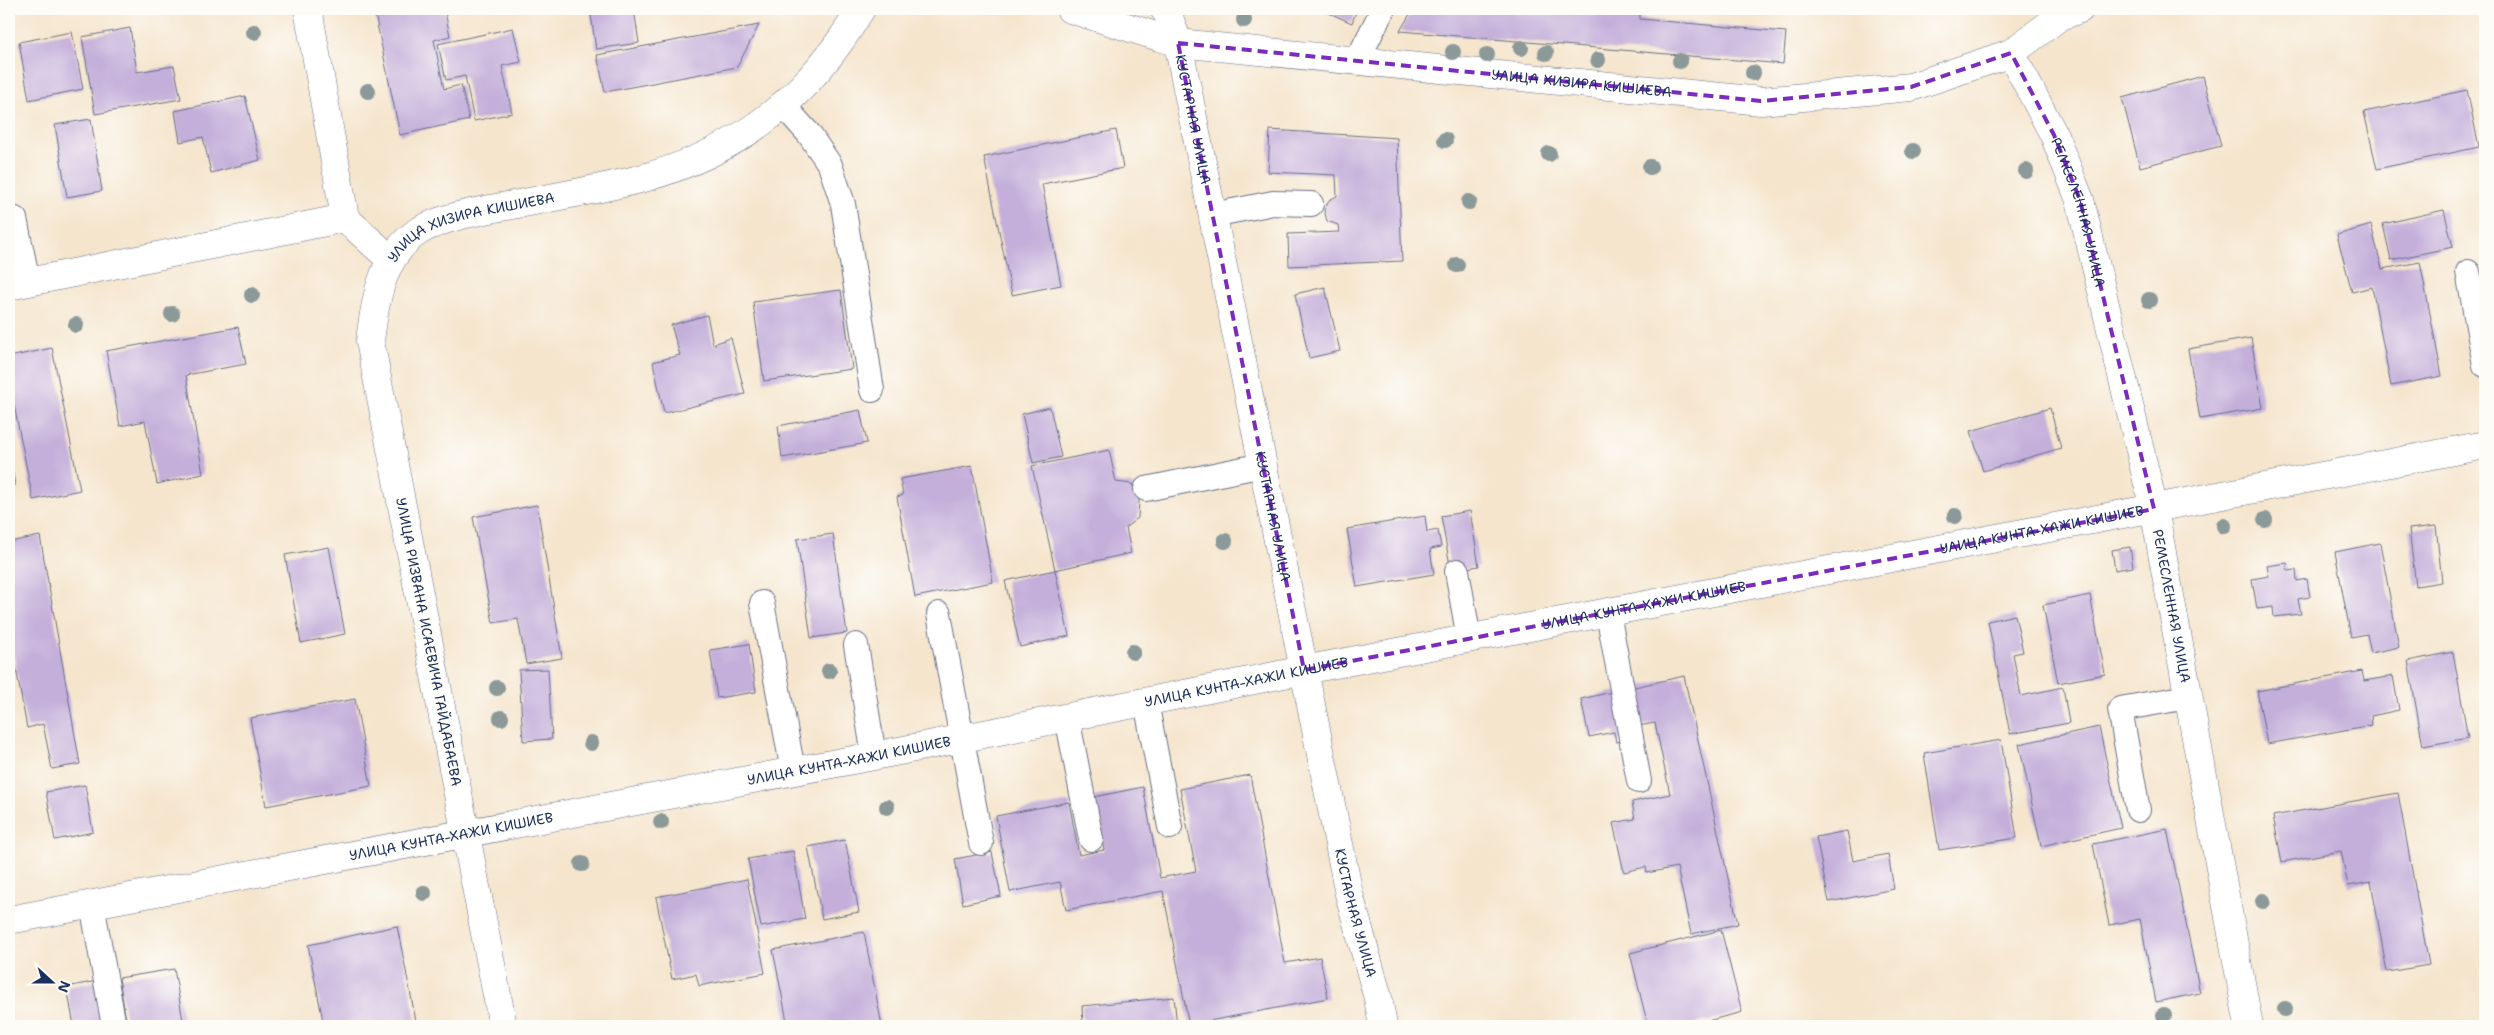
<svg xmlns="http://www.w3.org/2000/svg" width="2494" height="1035" viewBox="0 0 2494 1035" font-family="'Shantell Sans',sans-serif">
	<rect width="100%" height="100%" fill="#fdfcf7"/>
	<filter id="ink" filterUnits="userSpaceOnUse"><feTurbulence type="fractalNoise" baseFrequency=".02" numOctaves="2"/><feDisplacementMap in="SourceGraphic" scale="10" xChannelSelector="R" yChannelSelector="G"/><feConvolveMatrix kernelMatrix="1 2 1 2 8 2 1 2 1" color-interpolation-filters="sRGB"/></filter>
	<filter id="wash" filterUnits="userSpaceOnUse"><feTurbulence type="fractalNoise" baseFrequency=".0096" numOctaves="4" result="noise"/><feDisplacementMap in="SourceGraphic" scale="20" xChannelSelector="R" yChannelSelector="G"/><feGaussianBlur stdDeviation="1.12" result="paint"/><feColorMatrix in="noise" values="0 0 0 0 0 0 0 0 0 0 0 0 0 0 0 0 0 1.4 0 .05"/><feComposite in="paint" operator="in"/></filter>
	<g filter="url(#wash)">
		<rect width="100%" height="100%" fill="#f5e5cd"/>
		<g id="blocks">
			<g fill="#c4afda">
				<path d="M 374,9 L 458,9 L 445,12 L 450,36 L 434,40 L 444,89 L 461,85 L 469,120 L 400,135 Z"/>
				<path d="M 590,9 L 634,9 L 639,43 L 596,49 Z"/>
				<path d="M 1320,9 L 1357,9 L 1352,23 Z"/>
				<path d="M 1413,9 L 1640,9 L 1640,19 L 1786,32 L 1783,64 L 1400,31 Z"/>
				<path d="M 759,25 L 737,67 L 605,92 L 597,55 Z"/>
				<path d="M 130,28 L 137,72 L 174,66 L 181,99 L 95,114 L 82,37 Z"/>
				<path d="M 513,28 L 521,62 L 502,66 L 512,113 L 474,121 L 465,76 L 446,80 L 438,44 Z"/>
				<path d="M 72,32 L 83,89 L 29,100 L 19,42 Z"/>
				<path d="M 2203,76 L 2221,146 L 2140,167 L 2122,98 Z"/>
				<path d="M 2467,90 L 2479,147 L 2377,169 L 2364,112 Z"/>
				<path d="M 245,96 L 260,160 L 211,173 L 203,137 L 180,142 L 175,111 Z"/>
				<path d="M 91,119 L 102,191 L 67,197 L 55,125 Z"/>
				<path d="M 1116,130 L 1123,168 L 1042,184 L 1061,285 L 1012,295 L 984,157 Z"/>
				<path d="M 1270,130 L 1397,138 L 1402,261 L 1289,266 L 1288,234 L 1339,232 L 1338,225 L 1327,221 L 1324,210 L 1329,200 L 1337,196 L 1336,175 L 1268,172 Z"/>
				<path d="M 2444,210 L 2453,247 L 2391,260 L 2383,224 Z"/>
				<path d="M 2371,225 L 2382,269 L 2420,262 L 2442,376 L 2391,386 L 2372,287 L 2352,292 L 2337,235 Z"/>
				<path d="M 1325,287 L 1340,351 L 1309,358 L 1295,294 Z"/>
				<path d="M 841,290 L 852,369 L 764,381 L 753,302 Z"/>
				<path d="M 707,315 L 713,344 L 731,338 L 745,394 L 664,413 L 653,362 L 680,355 L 671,325 Z"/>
				<path d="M 238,327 L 246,364 L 186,375 L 203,474 L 157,484 L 145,421 L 120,426 L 106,351 Z"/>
				<path d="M 2251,338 L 2263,408 L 2200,419 L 2188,349 Z"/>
				<path d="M 52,348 L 80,490 L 33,500 L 9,380 L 9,357 Z"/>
				<path d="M 1050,407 L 1061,457 L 1033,463 L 1022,414 Z"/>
				<path d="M 2050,408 L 2061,448 L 1983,471 L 1971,431 Z"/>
				<path d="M 860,410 L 867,443 L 782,458 L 778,426 Z"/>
				<path d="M 1109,450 L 1116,482 L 1132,484 L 1139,500 L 1138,518 L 1126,527 L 1131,553 L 1055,570 L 1069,636 L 1020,647 L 1005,581 L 1055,570 L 1032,466 Z"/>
				<path d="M 9,451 L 15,485 L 9,486 Z"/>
				<path d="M 972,466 L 993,582 L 915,597 L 897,497 L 903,495 L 900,479 Z"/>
				<path d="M 537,505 L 562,658 L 526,664 L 518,619 L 493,623 L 473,517 Z"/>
				<path d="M 1470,511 L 1479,566 L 1451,571 L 1441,516 Z"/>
				<path d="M 1425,516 L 1427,532 L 1438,530 L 1441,547 L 1430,549 L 1434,574 L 1357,587 L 1347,529 Z"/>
				<path d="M 2436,526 L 2442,582 L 2416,586 L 2409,529 Z"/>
				<path d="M 833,534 L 847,633 L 811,638 L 797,539 Z"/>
				<path d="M 40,536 L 80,764 L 52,769 L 43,724 L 27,728 L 9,630 L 9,542 Z"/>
				<path d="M 2380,543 L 2399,647 L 2371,653 L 2367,634 L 2351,637 L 2335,552 Z"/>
				<path d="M 329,547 L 345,634 L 301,643 L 285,555 Z"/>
				<path d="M 2130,547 L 2133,567 L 2115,570 L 2112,550 Z"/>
				<path d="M 2287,563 L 2288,571 L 2296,570 L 2297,581 L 2307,579 L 2310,597 L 2298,599 L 2301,614 L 2274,617 L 2273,607 L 2257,609 L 2252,579 L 2269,576 L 2267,566 Z"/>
				<path d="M 2090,595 L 2105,674 L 2058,683 L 2043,605 Z"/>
				<path d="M 2015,615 L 2023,652 L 2013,654 L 2021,696 L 2063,687 L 2069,723 L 2010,734 L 1988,621 Z"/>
				<path d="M 749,644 L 756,692 L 717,698 L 710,650 Z"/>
				<path d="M 2453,652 L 2468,738 L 2423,746 L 2408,661 Z"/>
				<path d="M 548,669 L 552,739 L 523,741 L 519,670 Z"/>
				<path d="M 2362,671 L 2364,681 L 2393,676 L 2399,710 L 2371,716 L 2372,725 L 2267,744 L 2257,691 Z"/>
				<path d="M 1684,676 L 1738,924 L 1691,934 L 1677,867 L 1647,873 L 1646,867 L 1624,872 L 1613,823 L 1635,819 L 1632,802 L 1670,794 L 1655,723 L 1638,726 L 1631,739 L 1616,742 L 1614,732 L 1589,737 L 1581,699 Z"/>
				<path d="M 355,699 L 371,786 L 266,806 L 250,718 Z"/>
				<path d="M 2099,727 L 2121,828 L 2041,846 L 2019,744 Z"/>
				<path d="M 2001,740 L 2017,838 L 1939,850 L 1924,753 Z"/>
				<path d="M 1250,775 L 1285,963 L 1320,957 L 1328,998 L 1189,1025 L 1163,891 L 1066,910 L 1060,882 L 1010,892 L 996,816 L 1069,802 L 1079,855 L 1104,850 L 1094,797 L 1143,787 L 1160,878 L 1196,871 L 1180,789 Z"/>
				<path d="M 85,785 L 93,832 L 55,840 L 46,792 Z"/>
				<path d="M 2398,793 L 2429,965 L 2387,972 L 2371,882 L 2348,886 L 2341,851 L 2282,862 L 2273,816 Z"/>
				<path d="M 2167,829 L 2200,993 L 2156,1002 L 2140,919 L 2109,925 L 2093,844 Z"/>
				<path d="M 1847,831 L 1853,861 L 1888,854 L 1894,889 L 1829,902 L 1816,837 Z"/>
				<path d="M 845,840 L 859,912 L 822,919 L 808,847 Z"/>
				<path d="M 793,851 L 805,919 L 761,927 L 748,859 Z"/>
				<path d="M 992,852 L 1001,896 L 963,904 L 955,859 Z"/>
				<path d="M 747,879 L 765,973 L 699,986 L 696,974 L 672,979 L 656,897 Z"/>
				<path d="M 397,926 L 417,1026 L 324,1026 L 308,945 Z"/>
				<path d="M 1721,930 L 1742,1012 L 1688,1026 L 1648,1026 L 1630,953 Z"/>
				<path d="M 864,932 L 882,1026 L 788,1026 L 773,950 Z"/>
				<path d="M 174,969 L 184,1026 L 127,1026 L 119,978 Z"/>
				<path d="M 97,981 L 105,1026 L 74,1026 L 67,987 Z"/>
				<path d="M 1174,997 L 1177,1026 L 1083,1026 L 1082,1006 Z"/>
			</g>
		</g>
	</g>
	<g filter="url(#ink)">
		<use href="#blocks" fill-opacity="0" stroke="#676f85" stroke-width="1"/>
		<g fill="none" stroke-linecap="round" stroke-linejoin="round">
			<defs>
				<g id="service">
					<path d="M 1357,61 L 1383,9"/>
					<path d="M 783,105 L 809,134 L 830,165 L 843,204 L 872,390"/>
					<path d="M 1213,215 L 1273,203 L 1311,204"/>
					<path d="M 15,219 L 28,282"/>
					<path d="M 2468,272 L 2485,365"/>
					<path d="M 1146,489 L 1263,465"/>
					<path d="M 1457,571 L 1469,639"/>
					<path d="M 762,603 L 793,771"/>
					<path d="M 1608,613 L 1639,781"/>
					<path d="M 939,614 L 981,843"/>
					<path d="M 856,645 L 874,756"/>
					<path d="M 1146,702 L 1170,827"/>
					<path d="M 1067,717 L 1091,839"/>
					<path d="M 2138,810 L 2120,709 L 2188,697"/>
					<path d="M 92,904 L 114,1026"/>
				</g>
				<g id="minor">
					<path d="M 308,9 L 345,218"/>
					<path id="s1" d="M 1070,9 L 1178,43 L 1761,101 L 1911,87 L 2011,53 L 2059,17 L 2080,9"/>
					<path id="s2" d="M 1164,9 L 1168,14 L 1178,43 L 1349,894 L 1378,998 L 1383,1026"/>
					<path id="s3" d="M 2011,53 L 2054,135 L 2080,200 L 2154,509 L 2249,1026"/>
					<path d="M 9,286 L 345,218 L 391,260"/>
					<path id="s4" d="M 9,920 L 874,756 L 1304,670 L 2485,445"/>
				</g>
				<g id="tertiary">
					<path id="s5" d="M 503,1026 L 370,341 C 375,301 381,258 416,233 C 442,215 497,208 529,202 C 568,194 608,188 647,177 C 744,149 810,95 861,9"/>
				</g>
			</defs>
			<use href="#service" stroke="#676f85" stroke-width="26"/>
			<use href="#minor" stroke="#676f85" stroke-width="29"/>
			<use href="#tertiary" stroke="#676f85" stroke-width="29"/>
			<use href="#service" stroke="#fff" stroke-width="24"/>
			<use href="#minor" stroke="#fff" stroke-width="28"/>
			<use href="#tertiary" stroke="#fff" stroke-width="28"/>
		</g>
		<g fill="#8b9999">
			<circle cx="1244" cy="20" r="8"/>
			<circle cx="254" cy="32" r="8"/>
			<circle cx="1521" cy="48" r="8"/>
			<circle cx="1453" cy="52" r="8"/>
			<circle cx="1546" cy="53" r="8"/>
			<circle cx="1487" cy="55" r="8"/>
			<circle cx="1598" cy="60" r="8"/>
			<circle cx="1680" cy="61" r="8"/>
			<circle cx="1753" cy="73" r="8"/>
			<circle cx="368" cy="91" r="8"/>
			<circle cx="1445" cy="140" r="8"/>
			<circle cx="1913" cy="151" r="8"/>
			<circle cx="1549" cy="154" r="8"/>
			<circle cx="1650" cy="167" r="8"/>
			<circle cx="2026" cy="171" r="8"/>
			<circle cx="1469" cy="202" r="8"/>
			<circle cx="1457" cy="265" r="8"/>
			<circle cx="252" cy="295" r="8"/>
			<circle cx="2149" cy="300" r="8"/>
			<circle cx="172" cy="314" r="8"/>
			<circle cx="76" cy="325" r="8"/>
			<circle cx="1955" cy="516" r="8"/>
			<circle cx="2265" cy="520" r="8"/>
			<circle cx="2224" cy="526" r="8"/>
			<circle cx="1225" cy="541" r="8"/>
			<circle cx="1133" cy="652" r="8"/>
			<circle cx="829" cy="671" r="8"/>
			<circle cx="497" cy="688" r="8"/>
			<circle cx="501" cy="718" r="8"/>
			<circle cx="591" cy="743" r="8"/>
			<circle cx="887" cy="807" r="8"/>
			<circle cx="661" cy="822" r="8"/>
			<circle cx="582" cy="864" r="8"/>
			<circle cx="424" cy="893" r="8"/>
			<circle cx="2263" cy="901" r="8"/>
			<circle cx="2285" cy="1009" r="8"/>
			<circle cx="2164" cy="1015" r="8"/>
		</g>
	</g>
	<path fill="none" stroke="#7b2cbf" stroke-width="4" stroke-dasharray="10 6" stroke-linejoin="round" d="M 1178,43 L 1761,101 L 1911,87 L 2011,53 L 2054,135 L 2080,200 L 2154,509 L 1304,670 Z"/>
	<g text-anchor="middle" stroke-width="4" stroke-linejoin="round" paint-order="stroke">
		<g font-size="14" fill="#1b2f5e" stroke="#fdfcf7">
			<text dy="5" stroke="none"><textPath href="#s1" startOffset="519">УЛИЦА ХИЗИРА КИШИЕВА</textPath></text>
			<text dy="5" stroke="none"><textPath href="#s2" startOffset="115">КУСТАРНАЯ УЛИЦА</textPath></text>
			<text dy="5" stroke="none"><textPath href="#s3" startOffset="174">РЕМЕСЛЕННАЯ УЛИЦА</textPath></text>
			<text dy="5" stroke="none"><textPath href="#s5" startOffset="872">УЛИЦА ХИЗИРА КИШИЕВА</textPath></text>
			<text dy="5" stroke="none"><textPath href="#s2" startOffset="520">КУСТАРНАЯ УЛИЦА</textPath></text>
			<text dy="5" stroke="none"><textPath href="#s4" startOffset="2070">УЛИЦА КУНТА-ХАЖИ КИШИЕВ</textPath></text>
			<text dy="5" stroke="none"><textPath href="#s3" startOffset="579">РЕМЕСЛЕННАЯ УЛИЦА</textPath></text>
			<text dy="5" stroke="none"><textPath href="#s4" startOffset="1665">УЛИЦА КУНТА-ХАЖИ КИШИЕВ</textPath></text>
			<text transform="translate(429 642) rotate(79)" y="5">УЛИЦА РИЗВАНА ИСАЕВИЧА ГАЙДАБАЕВА</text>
			<text dy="5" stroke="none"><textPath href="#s4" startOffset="1260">УЛИЦА КУНТА-ХАЖИ КИШИЕВ</textPath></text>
			<text dy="5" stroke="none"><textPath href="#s4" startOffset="855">УЛИЦА КУНТА-ХАЖИ КИШИЕВ</textPath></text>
			<text dy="5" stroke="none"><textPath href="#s4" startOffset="450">УЛИЦА КУНТА-ХАЖИ КИШИЕВ</textPath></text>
			<text dy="5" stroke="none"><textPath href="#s2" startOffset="925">КУСТАРНАЯ УЛИЦА</textPath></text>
		</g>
	</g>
	<rect width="2494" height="1035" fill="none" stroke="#fdfcf7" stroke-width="30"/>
	<g transform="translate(52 982) rotate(111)" stroke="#fdfcf7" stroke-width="4" paint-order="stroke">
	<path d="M0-4L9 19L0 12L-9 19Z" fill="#1b2f5e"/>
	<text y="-8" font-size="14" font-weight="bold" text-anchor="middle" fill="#1b2f5e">N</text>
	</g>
</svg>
